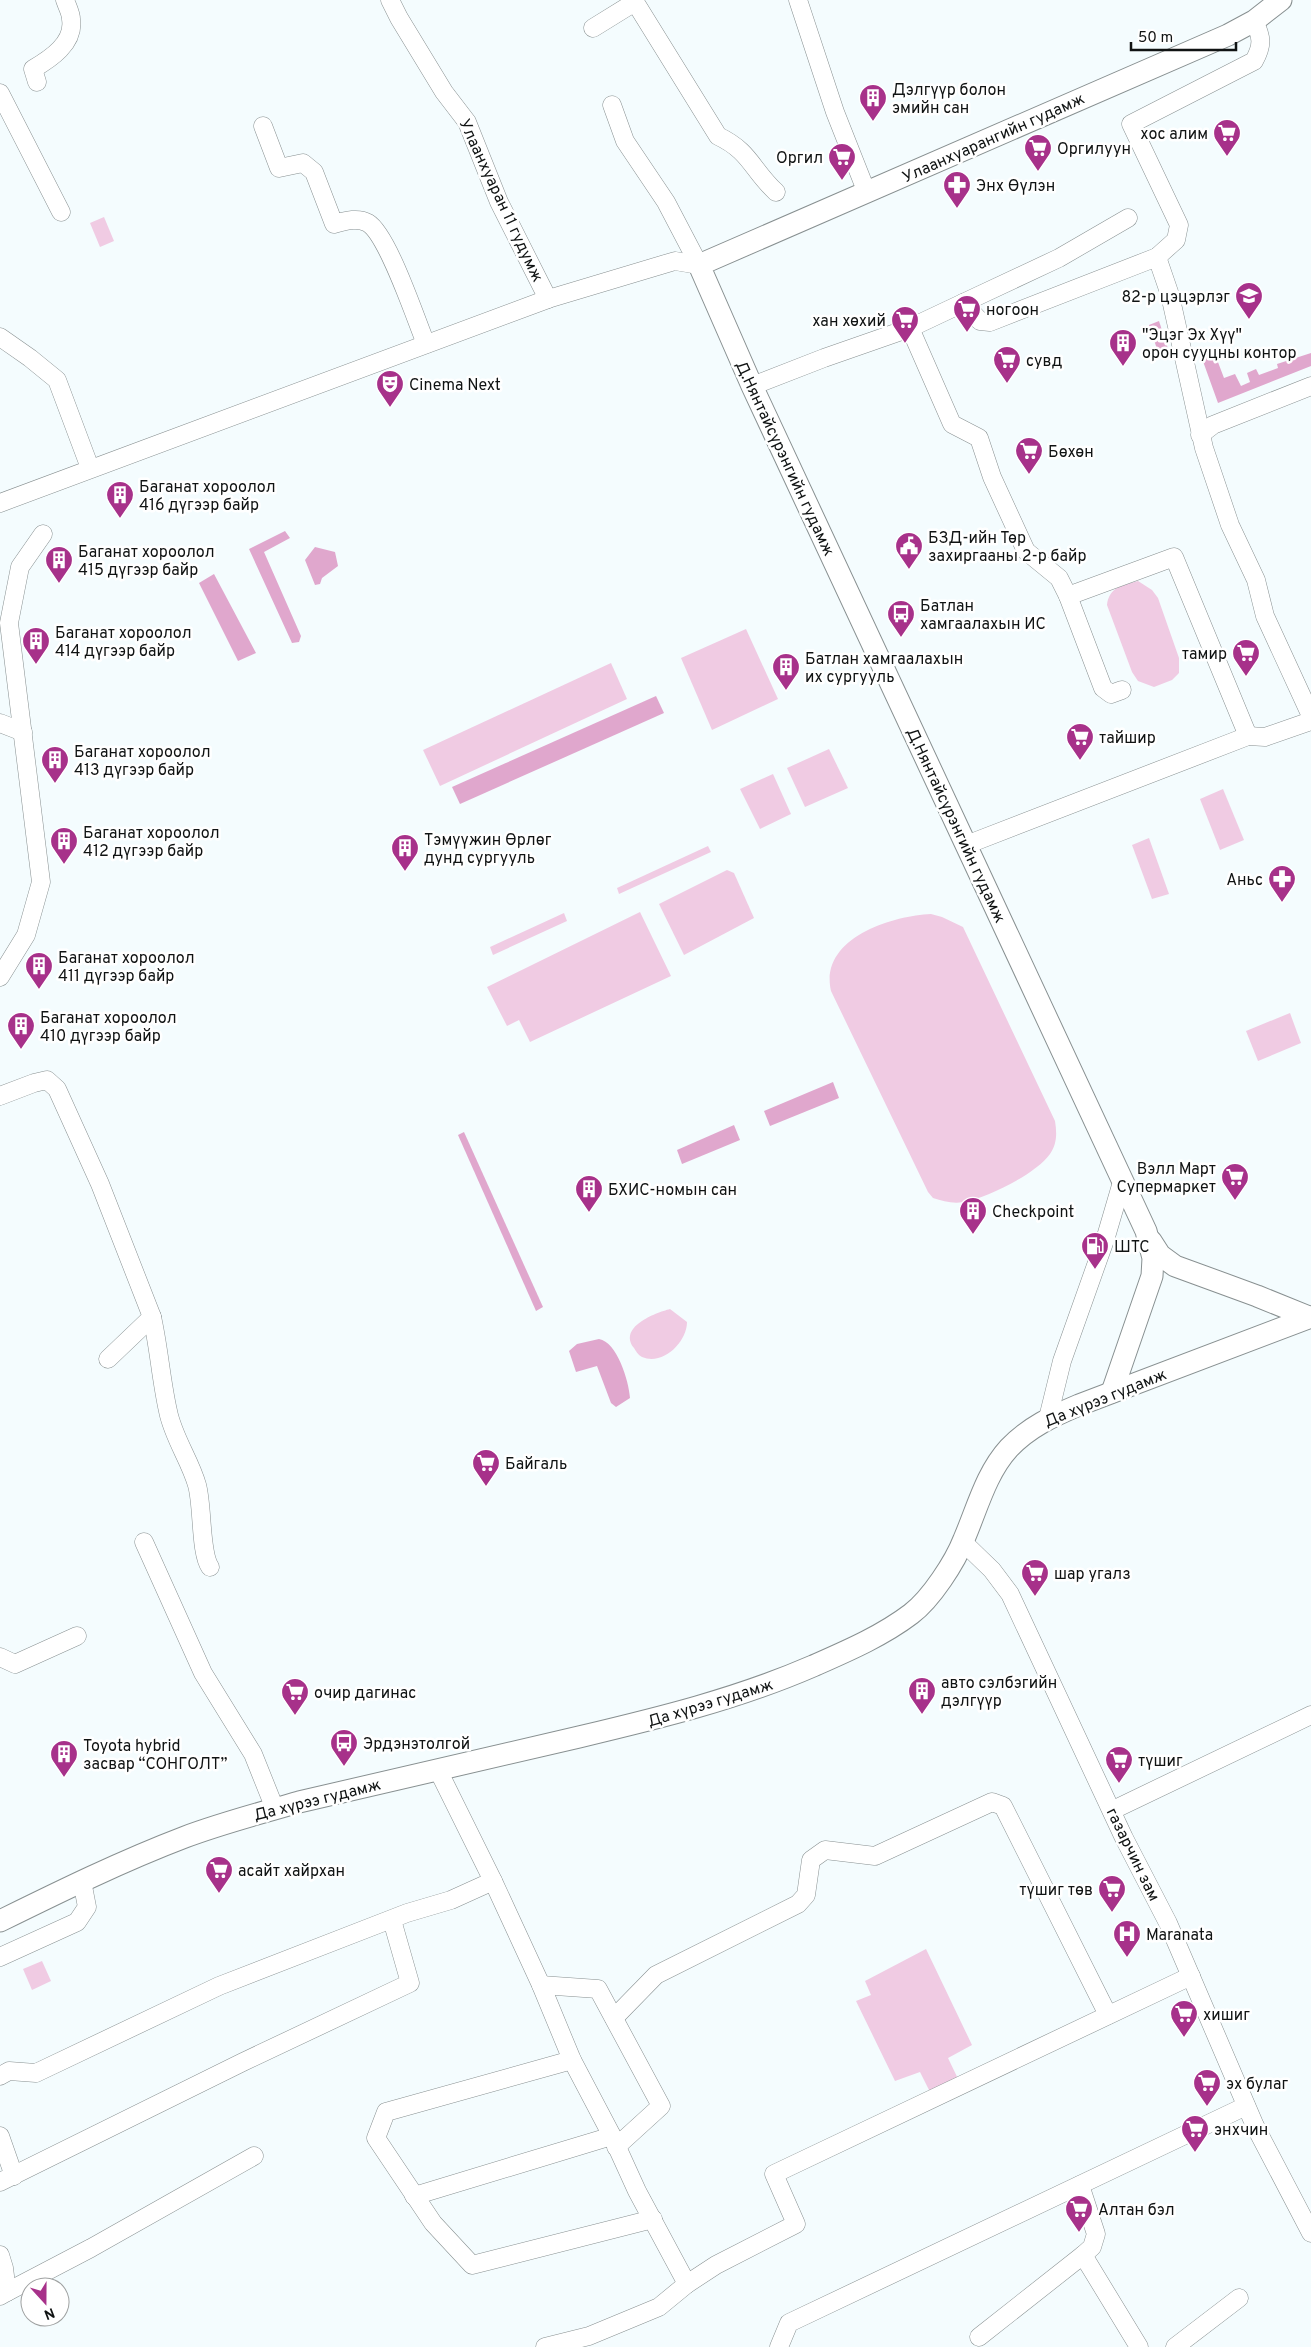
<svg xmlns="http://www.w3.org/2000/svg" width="1311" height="2347" viewBox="0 0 1311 2347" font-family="Overpass,sans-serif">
	<rect width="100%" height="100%" fill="#f4fcfe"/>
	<g fill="#f0cbe3">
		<path d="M 104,217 L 114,241 L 100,247 L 90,223 Z"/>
		<path d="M 1138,581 L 1152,590 L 1158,598 L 1179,658 L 1179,673 L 1172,680 L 1154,687 L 1138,681 L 1132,672 L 1107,605 C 1109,587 1123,585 1138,581 Z"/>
		<path d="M 746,629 L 778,699 L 712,730 L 681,658 Z"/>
		<path d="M 611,663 L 627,699 L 440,786 L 423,750 Z"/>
		<path d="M 829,749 L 848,788 L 805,807 L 787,768 Z"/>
		<path d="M 773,774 L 791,814 L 760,829 L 740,789 Z"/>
		<path d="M 1223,789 L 1244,840 L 1220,850 L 1200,799 Z"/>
		<path d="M 1149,838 L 1169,894 L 1152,899 L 1132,845 Z"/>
		<path d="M 708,846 L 711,852 L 619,894 L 617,888 Z"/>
		<path d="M 727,870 L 734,873 L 754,918 L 684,955 L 659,904 Z"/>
		<path d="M 640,912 L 671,976 L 530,1042 L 519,1020 L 507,1026 L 487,987 Z"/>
		<path d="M 564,913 L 567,921 L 493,955 L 490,947 Z"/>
		<path d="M 931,914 L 942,917 L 963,927 L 1055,1121 C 1057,1133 1057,1144 1050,1154 C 1036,1174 987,1198 963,1202 C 953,1204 943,1201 933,1198 L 928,1192 L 831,991 C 819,939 890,916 931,914 Z"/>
		<path d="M 1290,1013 L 1301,1043 L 1258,1061 L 1246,1031 Z"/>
		<path d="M 670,1309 L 687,1322 C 687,1342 663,1366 642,1357 C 638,1355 636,1351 634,1348 C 618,1327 655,1313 670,1309 Z"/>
		<path d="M 926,1949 L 972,2045 L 948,2058 L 961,2085 L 933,2098 L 920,2072 L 895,2081 L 856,2001 L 871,1995 L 865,1981 Z"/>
		<path d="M 42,1961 L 51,1981 L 32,1990 L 23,1969 Z"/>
	</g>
	<g fill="#e0a7cd">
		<path d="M 1159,321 L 1169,352 L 1159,355 L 1149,325 Z"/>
		<path d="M 1213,349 L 1224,378 L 1235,374 L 1241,386 L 1250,382 L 1247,373 L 1256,369 L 1259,375 L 1278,368 L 1277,364 L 1311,353 L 1311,366 L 1218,403 L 1200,353 Z"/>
		<path d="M 285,531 L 290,538 L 264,552 L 301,636 L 299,642 L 292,643 L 249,549 Z"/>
		<path d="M 315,547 L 335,552 L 338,566 L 322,578 L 320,584 L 315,585 L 305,560 Z"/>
		<path d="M 214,574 L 256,653 L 238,661 L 199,583 Z"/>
		<path d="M 656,696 L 664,713 L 460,804 L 452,787 Z"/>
		<path d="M 833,1082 L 839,1098 L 770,1126 L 764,1111 Z"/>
		<path d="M 734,1125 L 740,1140 L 682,1164 L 677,1150 Z"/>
		<path d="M 464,1132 L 543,1307 L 536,1311 L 458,1135 Z"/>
		<path d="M 599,1339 C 617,1342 629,1381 630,1398 L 616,1407 L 611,1403 L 597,1366 L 576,1372 L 569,1351 L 577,1344 Z"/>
	</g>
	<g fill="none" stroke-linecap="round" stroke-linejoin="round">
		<defs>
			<g id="minor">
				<path d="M 390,0 L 399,18 L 444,92 L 467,122 L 499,202 L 548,299"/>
				<path d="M 798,0 L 835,112 L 867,193"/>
				<path d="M 593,28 L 635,2 L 718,136 C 750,151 752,170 776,192"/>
				<path d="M 37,82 L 33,69 C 50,59 75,43 71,19 C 71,13 67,6 65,0"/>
				<path d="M 0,93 L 61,212"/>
				<path d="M 612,105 L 625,141 L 666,202 L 699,265"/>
				<path d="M 263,126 L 279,168 L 303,163 L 314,172 L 334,224 C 345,221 358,217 368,223 C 388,235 416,320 426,344"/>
				<path d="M 1157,257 L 1176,240 L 1179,225 L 1131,124 L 1254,61 C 1263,45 1262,37 1254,21"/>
				<path d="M 963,303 L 1059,258 L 1128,218"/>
				<path d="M 910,328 L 963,303 L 980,321 L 990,322 L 1157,257 L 1170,295 L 1204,448 L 1230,525 L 1256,580 L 1265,616 L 1311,716"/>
				<path d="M 0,337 L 30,358 L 57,380 L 90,468"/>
				<path d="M 752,386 L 824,358 L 910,328 L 952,424 L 979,438 L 992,477 L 1026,551 L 1059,578 L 1068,596 L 1174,557 L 1248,736"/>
				<path d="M 1200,435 L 1213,425 L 1311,386"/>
				<path d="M 0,503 L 548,299 L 675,261 L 699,265"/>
				<path d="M 1068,596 L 1103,688 L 1111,694 L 1122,690"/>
				<path d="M 0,723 L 23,732"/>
				<path d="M 966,845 L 1248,736 L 1265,737 L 1311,721"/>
				<path d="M 0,977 L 26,935 L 41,882 L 9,623 L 20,567 L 43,534"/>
				<path d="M 0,1096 L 34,1083 L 47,1080 L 57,1089 L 100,1184 L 152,1317 L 108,1359"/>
				<path d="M 152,1317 C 159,1348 161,1380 168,1411 C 173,1437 190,1460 197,1485 C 203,1506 200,1553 210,1567"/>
				<path d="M 1048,1418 L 1062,1361 L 1105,1240 L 1122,1182"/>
				<path d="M 144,1542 L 203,1673 L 253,1754 L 275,1809"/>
				<path d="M 963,1542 L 992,1570 L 1010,1594 L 1124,1838 L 1168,1923 L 1255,2126 L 1311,2233"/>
				<path d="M 0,1657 L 15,1664 L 77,1636"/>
				<path d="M 1113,1810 L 1311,1715"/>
				<path d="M 493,1881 L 541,1985 L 572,2060 L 612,2136 L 637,2191 L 687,2284 L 659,2307 L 589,2336 L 545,2347"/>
				<path d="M 0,1957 L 77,1922 L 87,1907 L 82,1881"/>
				<path d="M 541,1985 L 598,1989 L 661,2106 L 616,2147"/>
				<path d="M 614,2018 L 656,1975 L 798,1904 L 806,1895 L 811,1860 L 825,1850 L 875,1856 L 992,1802 L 1003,1806 L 1108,2015"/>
				<path d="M 572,2060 L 386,2112 L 376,2138 L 433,2223 L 472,2265 L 653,2219"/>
				<path d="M 0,2076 L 9,2071 L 36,2073 L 219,1986 L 407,1913 L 451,1900 L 493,1881 L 438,1770"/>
				<path d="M 0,2136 L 14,2176"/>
				<path d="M 0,2182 L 243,2062 L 410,1983 L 392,1920"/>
				<path d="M 1080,2185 L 1096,2234 L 1092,2247 L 1083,2255"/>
				<path d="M 414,2196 L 612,2136"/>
				<path d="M 0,2255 L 4,2268 L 7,2292 L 0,2296"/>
				<path d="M 687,2284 L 716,2265 L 796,2224 L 774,2174 L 1191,1976"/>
				<path d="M 7,2292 L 91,2248 L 254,2156"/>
				<path d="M 979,2337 L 1083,2255 L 1139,2347"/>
				<path d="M 779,2347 L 789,2323 L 1246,2106"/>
				<path d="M 1175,2347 L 1239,2298"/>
			</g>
			<g id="major">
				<path d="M 1151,1241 L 1160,1255 L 1175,1266 L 1257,1296 L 1309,1317"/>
				<path d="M 1112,1392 L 1152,1276 L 1153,1258 L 1146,1231 L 752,386 L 699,265 L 1228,35 L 1254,21 L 1281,0"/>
				<path d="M 0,1921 C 61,1891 122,1861 185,1837 C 222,1823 261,1813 299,1802 C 392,1781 485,1759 579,1737 C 659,1718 737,1699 813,1666 C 847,1651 882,1636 911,1614 C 931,1599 955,1562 964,1539 C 977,1509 986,1473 1009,1448 C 1029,1427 1053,1416 1079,1405 L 1311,1317"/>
			</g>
		</defs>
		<use href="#minor" stroke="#889091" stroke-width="19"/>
		<use href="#major" stroke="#889091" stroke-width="23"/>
		<use href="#minor" stroke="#fff" stroke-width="18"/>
		<use href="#major" stroke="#fff" stroke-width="21"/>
	</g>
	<defs>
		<symbol id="building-pin" viewBox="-11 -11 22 30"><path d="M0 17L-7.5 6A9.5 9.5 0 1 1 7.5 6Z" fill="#a7318a" stroke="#fff"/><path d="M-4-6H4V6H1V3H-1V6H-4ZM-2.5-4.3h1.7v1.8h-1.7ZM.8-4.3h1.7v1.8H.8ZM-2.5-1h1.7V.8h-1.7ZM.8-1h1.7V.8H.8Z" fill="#fff"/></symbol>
		<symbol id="supermarket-pin" viewBox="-11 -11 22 30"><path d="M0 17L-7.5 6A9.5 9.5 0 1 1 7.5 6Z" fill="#a7318a" stroke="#fff"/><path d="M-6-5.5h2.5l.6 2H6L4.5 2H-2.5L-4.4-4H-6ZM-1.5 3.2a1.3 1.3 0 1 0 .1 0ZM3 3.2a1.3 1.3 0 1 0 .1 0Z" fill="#fff"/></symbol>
		<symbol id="pharmacy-pin" viewBox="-11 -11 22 30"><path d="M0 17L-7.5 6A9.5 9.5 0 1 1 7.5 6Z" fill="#a7318a" stroke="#fff"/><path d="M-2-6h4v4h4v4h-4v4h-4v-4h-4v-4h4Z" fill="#fff"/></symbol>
		<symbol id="school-pin" viewBox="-11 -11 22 30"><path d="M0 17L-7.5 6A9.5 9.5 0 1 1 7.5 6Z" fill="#a7318a" stroke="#fff"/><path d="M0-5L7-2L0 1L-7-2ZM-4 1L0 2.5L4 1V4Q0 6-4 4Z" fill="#fff"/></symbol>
		<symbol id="theatre-pin" viewBox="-11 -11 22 30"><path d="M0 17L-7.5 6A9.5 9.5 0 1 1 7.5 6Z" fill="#a7318a" stroke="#fff"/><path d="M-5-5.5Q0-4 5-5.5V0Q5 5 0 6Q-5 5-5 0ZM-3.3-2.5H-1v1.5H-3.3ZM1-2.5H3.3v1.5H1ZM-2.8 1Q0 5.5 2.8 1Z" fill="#fff"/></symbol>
		<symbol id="civic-pin" viewBox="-11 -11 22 30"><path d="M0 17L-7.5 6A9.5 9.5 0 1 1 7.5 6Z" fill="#a7318a" stroke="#fff"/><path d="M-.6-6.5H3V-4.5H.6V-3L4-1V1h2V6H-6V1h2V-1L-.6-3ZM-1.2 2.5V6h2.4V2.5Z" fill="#fff"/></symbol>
		<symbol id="bus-pin" viewBox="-11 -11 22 30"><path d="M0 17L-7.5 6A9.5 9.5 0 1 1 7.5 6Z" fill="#a7318a" stroke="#fff"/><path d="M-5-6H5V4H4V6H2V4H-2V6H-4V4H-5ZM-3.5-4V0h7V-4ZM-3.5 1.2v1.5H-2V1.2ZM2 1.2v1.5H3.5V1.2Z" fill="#fff"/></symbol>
		<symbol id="fuel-pin" viewBox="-11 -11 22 30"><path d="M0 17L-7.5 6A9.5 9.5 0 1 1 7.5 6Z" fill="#a7318a" stroke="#fff"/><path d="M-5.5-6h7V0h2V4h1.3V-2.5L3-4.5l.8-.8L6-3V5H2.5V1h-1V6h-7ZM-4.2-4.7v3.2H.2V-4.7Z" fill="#fff"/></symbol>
		<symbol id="hospital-pin" viewBox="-11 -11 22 30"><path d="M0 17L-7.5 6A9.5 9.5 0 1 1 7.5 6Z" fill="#a7318a" stroke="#fff"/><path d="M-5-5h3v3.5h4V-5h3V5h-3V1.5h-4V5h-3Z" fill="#fff"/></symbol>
	</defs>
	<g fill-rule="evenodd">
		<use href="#building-pin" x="857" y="82" width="32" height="43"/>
		<use href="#supermarket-pin" x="1211" y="117" width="32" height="43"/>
		<use href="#supermarket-pin" x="1022" y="132" width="32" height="43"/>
		<use href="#supermarket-pin" x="826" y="141" width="32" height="43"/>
		<use href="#pharmacy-pin" x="941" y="169" width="32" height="43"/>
		<use href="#school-pin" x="1233" y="280" width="32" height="43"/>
		<use href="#supermarket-pin" x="951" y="293" width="32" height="43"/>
		<use href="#supermarket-pin" x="889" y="304" width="32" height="43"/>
		<use href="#building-pin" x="1107" y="327" width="32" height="43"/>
		<use href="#supermarket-pin" x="991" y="344" width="32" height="43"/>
		<use href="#theatre-pin" x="374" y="368" width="32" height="43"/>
		<use href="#supermarket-pin" x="1013" y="435" width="32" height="43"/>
		<use href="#building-pin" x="104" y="479" width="32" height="43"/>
		<use href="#civic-pin" x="893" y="530" width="32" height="43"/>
		<use href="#building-pin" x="43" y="544" width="32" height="43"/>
		<use href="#bus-pin" x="885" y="598" width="32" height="43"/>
		<use href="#building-pin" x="20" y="625" width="32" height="43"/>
		<use href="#supermarket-pin" x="1230" y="637" width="32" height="43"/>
		<use href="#building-pin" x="770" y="651" width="32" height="43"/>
		<use href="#supermarket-pin" x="1064" y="721" width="32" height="43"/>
		<use href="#building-pin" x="39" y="744" width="32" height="43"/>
		<use href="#building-pin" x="48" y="825" width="32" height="43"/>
		<use href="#building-pin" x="389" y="832" width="32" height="43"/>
		<use href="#pharmacy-pin" x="1266" y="863" width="32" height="43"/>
		<use href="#building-pin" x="23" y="950" width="32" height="43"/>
		<use href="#building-pin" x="5" y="1010" width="32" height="43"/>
		<use href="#supermarket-pin" x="1219" y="1161" width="32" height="43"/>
		<use href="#building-pin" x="573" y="1173" width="32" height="43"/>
		<use href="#building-pin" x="957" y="1195" width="32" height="43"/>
		<use href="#fuel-pin" x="1079" y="1230" width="32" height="43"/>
		<use href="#supermarket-pin" x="470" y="1447" width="32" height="43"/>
		<use href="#supermarket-pin" x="1019" y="1557" width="32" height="43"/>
		<use href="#building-pin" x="906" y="1675" width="32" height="43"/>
		<use href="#supermarket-pin" x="279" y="1676" width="32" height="43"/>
		<use href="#bus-pin" x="328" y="1727" width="32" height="43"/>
		<use href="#building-pin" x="48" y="1738" width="32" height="43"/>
		<use href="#supermarket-pin" x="1103" y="1744" width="32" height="43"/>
		<use href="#supermarket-pin" x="203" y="1854" width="32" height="43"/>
		<use href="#supermarket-pin" x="1096" y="1873" width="32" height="43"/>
		<use href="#hospital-pin" x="1111" y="1918" width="32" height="43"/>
		<use href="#supermarket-pin" x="1168" y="1998" width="32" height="43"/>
		<use href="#supermarket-pin" x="1191" y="2067" width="32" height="43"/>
		<use href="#supermarket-pin" x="1179" y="2113" width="32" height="43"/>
		<use href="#supermarket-pin" x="1063" y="2193" width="32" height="43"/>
	</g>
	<g text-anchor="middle" stroke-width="5" stroke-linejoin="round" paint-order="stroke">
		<g font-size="16" fill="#101313" stroke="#fff" text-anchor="start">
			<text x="892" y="95">Дэлгүүр болон<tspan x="892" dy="18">эмийн сан</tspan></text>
			<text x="1208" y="139" text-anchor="end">хос алим</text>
			<text x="1057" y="154">Оргилуун</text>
			<text x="823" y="163" text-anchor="end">Оргил</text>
			<text x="976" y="191">Энх Өүлэн</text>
			<text x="1230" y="302" text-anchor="end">82-р цэцэрлэг</text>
			<text x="986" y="315">ногоон</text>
			<text x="886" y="326" text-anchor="end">хан хөхий</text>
			<text x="1142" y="340">"Эцэг Эх Хүү"<tspan x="1142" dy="18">орон сууцны контор</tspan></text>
			<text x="1026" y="366">сувд</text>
			<text x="409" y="390">Cinema Next</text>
			<text x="1048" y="457">Бөхөн</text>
			<text x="139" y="492">Баганат хороолол<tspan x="139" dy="18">416 дүгээр байр</tspan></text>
			<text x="928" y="543">БЗД-ийн Төр<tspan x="928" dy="18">захиргааны 2-р байр</tspan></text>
			<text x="78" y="557">Баганат хороолол<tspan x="78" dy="18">415 дүгээр байр</tspan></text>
			<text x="920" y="611">Батлан<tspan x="920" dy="18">хамгаалахын ИС</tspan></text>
			<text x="55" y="638">Баганат хороолол<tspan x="55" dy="18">414 дүгээр байр</tspan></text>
			<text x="1227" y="659" text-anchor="end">тамир</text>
			<text x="805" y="664">Батлан хамгаалахын<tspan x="805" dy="18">их сургууль</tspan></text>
			<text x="1099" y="743">тайшир</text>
			<text x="74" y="757">Баганат хороолол<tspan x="74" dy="18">413 дүгээр байр</tspan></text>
			<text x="83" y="838">Баганат хороолол<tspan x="83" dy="18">412 дүгээр байр</tspan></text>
			<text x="424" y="845">Тэмүүжин Өрлөг<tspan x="424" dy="18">дунд сургууль</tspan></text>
			<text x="1263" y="885" text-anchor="end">Аньс</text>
			<text x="58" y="963">Баганат хороолол<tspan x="58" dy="18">411 дүгээр байр</tspan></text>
			<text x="40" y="1023">Баганат хороолол<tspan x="40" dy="18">410 дүгээр байр</tspan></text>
			<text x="1216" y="1174" text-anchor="end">Вэлл Март<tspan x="1216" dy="18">Супермаркет</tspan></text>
			<text x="608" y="1195">БХИС-номын сан</text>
			<text x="992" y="1217">Checkpoint</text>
			<text x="1114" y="1252">ШТС</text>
			<text x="505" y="1469">Байгаль</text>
			<text x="1054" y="1579">шар угалз</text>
			<text x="941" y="1688">авто сэлбэгийн<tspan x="941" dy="18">дэлгүүр</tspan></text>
			<text x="314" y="1698">очир дагинас</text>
			<text x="363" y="1749">Эрдэнэтолгой</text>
			<text x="83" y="1751">Toyota hybrid<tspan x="83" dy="18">засвар “СОНГОЛТ”</tspan></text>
			<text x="1138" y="1766">түшиг</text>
			<text x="238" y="1876">асайт хайрхан</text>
			<text x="1093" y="1895" text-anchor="end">түшиг төв</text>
			<text x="1146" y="1940">Maranata</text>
			<text x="1203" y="2020">хишиг</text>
			<text x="1226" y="2089">эх булаг</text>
			<text x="1214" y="2135">энхчин</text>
			<text x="1098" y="2215">Алтан бэл</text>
		</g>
		<g font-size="16" fill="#101313" stroke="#fff">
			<text transform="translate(993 137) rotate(-24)" y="6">Улаанхуарангийн гудамж</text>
			<text transform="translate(502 200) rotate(65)" y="6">Улаанхуаран 11 гудумж</text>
			<text transform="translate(786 458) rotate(65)" y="6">Д.Нянтайсүрэнгийн гудамж</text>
			<text transform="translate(957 825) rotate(65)" y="6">Д.Нянтайсүрэнгийн гудамж</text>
			<text transform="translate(1105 1397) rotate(-22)" y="6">Да хүрээ гудамж</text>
			<text transform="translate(710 1702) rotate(-17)" y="6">Да хүрээ гудамж</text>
			<text transform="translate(317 1799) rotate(-14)" y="6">Да хүрээ гудамж</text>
			<text transform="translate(1134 1854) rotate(64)" y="6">газарчин зам</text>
		</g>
	</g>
	<g transform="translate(45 2302) rotate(159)"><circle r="24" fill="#ffffff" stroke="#9fa1a1"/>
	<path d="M0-4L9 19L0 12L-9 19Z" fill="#a7318a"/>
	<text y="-8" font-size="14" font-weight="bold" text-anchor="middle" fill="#101313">N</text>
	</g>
	<path d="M1131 42v8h105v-8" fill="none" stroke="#101313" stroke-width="2.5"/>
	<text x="1138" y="42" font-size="15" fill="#101313" stroke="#ffffff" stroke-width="4" paint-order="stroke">50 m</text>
</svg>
